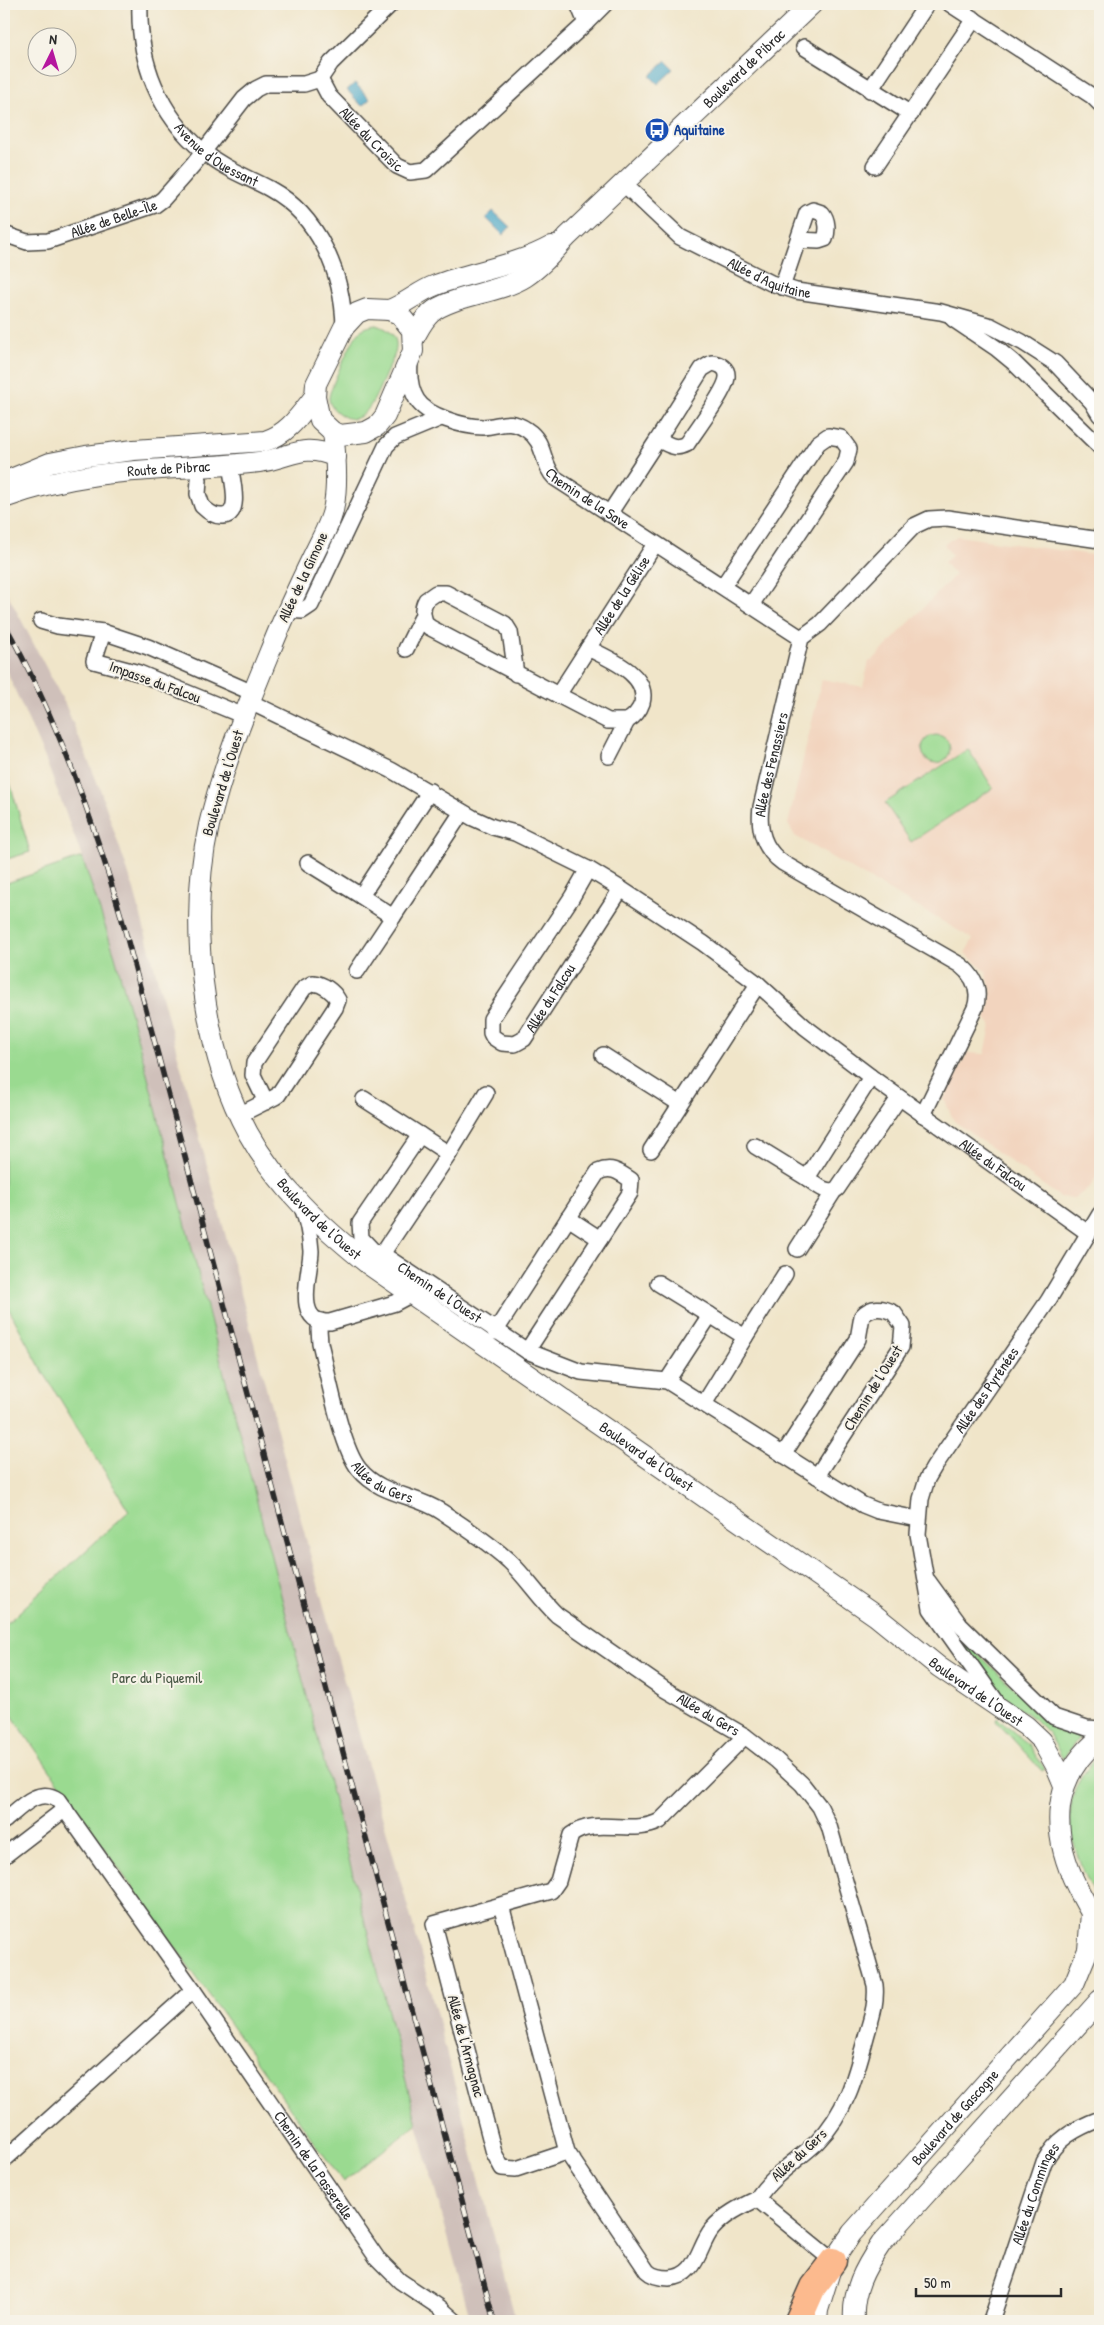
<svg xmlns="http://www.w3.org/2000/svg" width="1104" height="2325" viewBox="0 0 1104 2325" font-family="'Patrick Hand',sans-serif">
	<rect width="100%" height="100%" fill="#f7f3e8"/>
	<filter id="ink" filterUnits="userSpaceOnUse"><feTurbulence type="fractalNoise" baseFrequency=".02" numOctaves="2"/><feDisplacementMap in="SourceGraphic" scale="10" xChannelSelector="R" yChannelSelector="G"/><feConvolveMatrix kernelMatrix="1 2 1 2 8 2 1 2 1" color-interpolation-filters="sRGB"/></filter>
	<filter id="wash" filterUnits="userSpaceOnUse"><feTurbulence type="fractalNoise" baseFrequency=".0096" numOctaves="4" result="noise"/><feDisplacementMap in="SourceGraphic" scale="20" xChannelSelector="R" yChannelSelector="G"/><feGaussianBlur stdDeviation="1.12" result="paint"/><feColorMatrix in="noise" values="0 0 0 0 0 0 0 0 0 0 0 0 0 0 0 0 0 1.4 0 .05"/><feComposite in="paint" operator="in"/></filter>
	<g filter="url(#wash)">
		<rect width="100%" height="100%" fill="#f0e5c9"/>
		<path fill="#f2d4be" d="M 957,536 L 1100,556 L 1100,1171 L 1090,1187 L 1075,1198 L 1060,1197 L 954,1121 L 944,1099 L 967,1053 L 985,1054 L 991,1026 L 985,1018 L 989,1009 L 991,991 L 986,972 L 965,953 L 973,939 L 795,836 L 788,824 L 822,679 L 863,687 L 869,661 L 872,661 L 955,575 L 944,562 L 952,556 L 944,544 Z"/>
		<path fill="#cfc0ba" d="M 4,587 L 65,704 L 100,789 L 134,890 L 336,1652 L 418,1943 L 516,2321 L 471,2321 L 417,2124 L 146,1070 L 115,956 L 82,857 L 45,758 L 6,670 Z"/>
		<g fill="#9ada90" stroke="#62825e">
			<path d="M 377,325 C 385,328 394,332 396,342 C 398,354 388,367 384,378 C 375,397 363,435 336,411 C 332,408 329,403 329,398 C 329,389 353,338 359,332 C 364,327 370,326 377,325 Z"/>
			<circle cx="936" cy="749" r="14"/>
			<path d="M 968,749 L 993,788 L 911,842 L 885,803 Z"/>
			<path d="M 5,766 L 30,852 L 4,860 L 4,767 Z"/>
			<path d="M 82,857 L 115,956 L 146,1070 L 417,2124 L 343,2182 L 99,1841 L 4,1704 L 4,1626 L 129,1511 L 39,1365 L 4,1300 L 4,884 Z"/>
			<path d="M 962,1638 C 998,1672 1035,1713 1080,1736 L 1063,1759 L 1049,1734 L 1034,1719 L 1001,1695 L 958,1641 Z"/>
			<path d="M 997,1718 L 1028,1744 L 1045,1769 L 1042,1771 L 996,1721 Z"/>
			<path d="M 1100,1753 L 1100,1903 C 1081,1871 1059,1822 1077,1785 C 1083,1773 1092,1763 1100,1753 Z"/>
		</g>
		<g fill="#47a6c6" stroke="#396878">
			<path d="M 666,61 L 674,69 L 658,84 L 650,76 Z"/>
			<path d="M 355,83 L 370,99 L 362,106 L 347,90 Z"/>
			<path d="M 493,211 L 510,227 L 503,235 L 486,218 Z"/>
		</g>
	</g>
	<g filter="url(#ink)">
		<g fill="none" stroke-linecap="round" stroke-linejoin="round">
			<defs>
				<g id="minor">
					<path id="s1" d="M 140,4 C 138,61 159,115 204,152 C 224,169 248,177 270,189 C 319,216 343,274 344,327"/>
					<path d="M 950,4 L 1092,96 L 1100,104"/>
					<path d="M 586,23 L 605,4"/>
					<path d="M 804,47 L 911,114"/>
					<path d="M 320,79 L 331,63 L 391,4"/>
					<path d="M 870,90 L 927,4"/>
					<path d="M 875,166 L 974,19"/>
					<path id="s2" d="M 624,184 L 680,237 L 771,283 L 796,291 L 941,312 L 991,326 L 1022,342 L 1055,363 L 1092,402 L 1100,415"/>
					<path id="s3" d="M 4,234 L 27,242 L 48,241 L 155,205 L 163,199 L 193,165 L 244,99 L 256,89 L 266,84 L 304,84 L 320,79 L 329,96 L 397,166 L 410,172 L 426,170 L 586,23 L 578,4"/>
					<path d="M 782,287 L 807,213 L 813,210 L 822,213 C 828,220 828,231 825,239 L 819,241 L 798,240"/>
					<path d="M 953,319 L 996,348 L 1013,362 L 1100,447"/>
					<path id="s4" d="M 410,363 C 409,375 410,389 417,400 C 427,416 464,427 483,427 C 501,426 509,418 527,430 C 546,442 541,464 555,478 L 801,638"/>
					<path d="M 199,480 L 198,494 L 202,506 C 207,511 215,517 223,516 C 243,515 231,476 230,464"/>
					<path d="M 609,514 L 658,439 C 668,445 676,450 687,444 C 695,432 727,389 727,377 C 728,368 720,364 712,363 L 702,369 L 658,439"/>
					<path d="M 723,586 L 818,443 L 828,436 L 841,438 L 849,449 L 846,462 L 751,605"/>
					<path d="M 287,610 L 302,611 L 311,605 L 386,446 L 395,437 L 441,418"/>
					<path d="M 41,621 L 58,626 L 103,632"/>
					<path d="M 406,649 L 423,615"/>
					<path id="s5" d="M 516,674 L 510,632 L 505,624 L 446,593 L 436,593 L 426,600 C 421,609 422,620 429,627 L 558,695 L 655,544"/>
					<path d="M 558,695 L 608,721 L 627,721 C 634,717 639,712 642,703 C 650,674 608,659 588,648"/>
					<path id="s6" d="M 250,702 L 391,770 L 473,818 L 493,827 L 515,833 L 588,869 L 621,889 L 703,943 L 758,984 L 805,1027 L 871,1077 L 1088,1233"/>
					<path d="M 244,716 L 139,673 L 94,661 L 103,632 L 148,647 L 253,693"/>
					<path d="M 609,756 L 627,721"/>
					<path d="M 430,791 L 361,896 L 393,917 L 462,812"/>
					<path d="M 308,863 L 361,896"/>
					<path id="s7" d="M 588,869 L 572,897 L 491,1019 L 491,1033 L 493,1037 L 502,1043 L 515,1044 L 524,1039 L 621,889"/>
					<path d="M 357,971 L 393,917"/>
					<path d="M 603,1055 L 680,1104"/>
					<path d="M 871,1077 L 807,1178 C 816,1184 826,1195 837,1189 L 899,1098"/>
					<path d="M 364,1099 L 420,1135"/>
					<path d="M 239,1115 L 275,1097 L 278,1095 L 335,1008 L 338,1000 C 333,991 323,984 313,983 L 304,988 L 254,1063 L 253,1075 L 266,1102"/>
					<path id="s8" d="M 923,1115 L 975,1008 C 981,990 974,976 960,965 L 783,863 C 764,850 758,829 761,807 L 801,638 L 820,624 L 914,526 L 929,519 L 947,518 L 1100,540"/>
					<path d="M 755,1146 L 807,1178"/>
					<path d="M 651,1150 L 758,984"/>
					<path d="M 449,1154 L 486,1093"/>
					<path d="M 301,1205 C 307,1219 310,1236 311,1251 C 311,1271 292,1325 330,1322 L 395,1303 L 410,1295"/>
					<path d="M 568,1218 L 600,1239"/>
					<path d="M 797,1249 L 834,1191"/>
					<path d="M 376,1254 L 361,1238 L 360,1223 L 420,1135 L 449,1154 L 382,1254"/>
					<path id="s9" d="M 368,1264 L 376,1254 L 382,1254 L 527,1351 L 581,1372 L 667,1381 L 863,1505 L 878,1511 L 918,1519"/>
					<path d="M 658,1283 L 710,1315"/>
					<path id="s10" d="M 321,1321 L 319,1329 L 320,1343 C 328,1374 341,1447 359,1469 C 381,1496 415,1494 442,1512 C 465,1527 489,1543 509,1561 C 527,1578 539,1598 557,1615 L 664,1689 L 745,1736 L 776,1760 L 802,1784 L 820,1807 L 829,1826 L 875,1985 C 877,2003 871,2019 866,2037 C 856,2075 846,2113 817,2142 C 797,2161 771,2176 757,2199 L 833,2261"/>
					<path d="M 495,1332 L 598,1172 C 612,1166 619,1172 631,1180 L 630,1193 L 527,1351"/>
					<path d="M 745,1337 L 785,1274"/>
					<path d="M 667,1381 L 710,1315 L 745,1337 L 704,1404"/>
					<path d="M 783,1455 L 858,1339 L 862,1316 C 871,1306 883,1307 894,1313 L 903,1326 L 901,1347 L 817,1476"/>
					<path d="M 928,1581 L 960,1625 L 1054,1717 L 1087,1728 L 1100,1729"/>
					<path id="s11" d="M 996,1701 L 931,1609 L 918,1534 L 921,1499 L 927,1479 L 934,1467 L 1048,1301 L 1100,1214"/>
					<path id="s12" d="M 4,1821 C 19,1809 38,1786 58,1800 L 193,1990 L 377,2258 L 400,2281 L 439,2307 L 455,2321"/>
					<path d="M 4,1856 L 65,1809"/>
					<path d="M 501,1905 L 567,2152 L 647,2271 C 653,2277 661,2278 669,2278 C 698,2277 698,2246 712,2229 C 724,2215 740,2207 757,2199"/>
					<path d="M 567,2152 L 516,2169 L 502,2168 L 494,2153 L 434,1924 L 551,1891 L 558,1881 L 571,1835 C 596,1816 632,1836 660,1821 L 745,1736"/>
					<path d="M 4,2160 L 193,1990"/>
					<path id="s13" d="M 991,2321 L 1044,2162 C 1056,2139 1076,2128 1100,2119"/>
				</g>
				<g id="tertiary">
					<path d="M 367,309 L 389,310 L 399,314 L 412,330 L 413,351 L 385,416 L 377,426 L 366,432 L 340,435 L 333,432 L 320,420 L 315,396 L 316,384 L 344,327 L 357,313 Z"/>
					<path d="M 389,310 C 406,304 419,291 436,285 C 474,271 516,266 552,246"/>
					<path id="s14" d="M 414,338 C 419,329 423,320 431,313 C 450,296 500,293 525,277 C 541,267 554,251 567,237 L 812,4"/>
					<path id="s15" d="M 333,432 C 336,456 338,481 334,505 C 332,521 322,537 315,552 C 301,581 287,610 275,639 C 250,700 224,761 209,825 C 188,920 201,1047 248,1133 C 277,1186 322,1227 368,1264 L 876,1616 L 939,1667 L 1026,1726 L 1042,1741 L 1056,1766 L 1064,1785"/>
					<path d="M 4,482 L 50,463 L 86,456 L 134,450 L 265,441 C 288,434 300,415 315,396"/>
					<path id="s16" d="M 4,498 C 90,465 170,472 259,462 C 292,458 301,442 336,457"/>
					<path d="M 1099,1923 C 1089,1912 1084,1900 1077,1887 C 1050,1832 1051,1778 1100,1738"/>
					<path id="s17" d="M 817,2321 L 818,2310 L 833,2261 L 852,2233 L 1074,1984 L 1088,1950 L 1091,1913"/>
					<path d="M 854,2321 C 852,2291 864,2269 881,2244 L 1100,2000"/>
				</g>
				<path id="trunk" d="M 798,2321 L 813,2287 L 833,2261"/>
			</defs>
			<use href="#minor" stroke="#494743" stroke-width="18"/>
			<use href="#tertiary" stroke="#494743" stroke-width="22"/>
			<use href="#trunk" stroke="#494743" stroke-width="29"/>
			<use href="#minor" stroke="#fff" stroke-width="15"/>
			<use href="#tertiary" stroke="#fff" stroke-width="20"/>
			<use href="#trunk" stroke="#fcba8e" stroke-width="26"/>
			<defs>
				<path id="rail" d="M 4,623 C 57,718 93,819 123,923 L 494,2321"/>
			</defs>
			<use href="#rail" stroke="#2b2b2b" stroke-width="5.5"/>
			<use href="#rail" stroke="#f7f3e8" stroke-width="4" stroke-dasharray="11" stroke-linecap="butt"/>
		</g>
	</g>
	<defs>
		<symbol id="bus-disc" viewBox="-11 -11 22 22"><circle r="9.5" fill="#1a4fb4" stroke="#f7f3e8"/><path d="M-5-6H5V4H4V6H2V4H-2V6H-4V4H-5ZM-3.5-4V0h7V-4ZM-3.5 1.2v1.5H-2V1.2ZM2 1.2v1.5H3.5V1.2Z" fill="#fff"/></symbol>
	</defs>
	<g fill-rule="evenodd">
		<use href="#bus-disc" x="643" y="116" width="28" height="28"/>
	</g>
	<g text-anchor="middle" stroke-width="4" stroke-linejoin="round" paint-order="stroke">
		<g font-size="15" fill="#2b2b2b" stroke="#f7f3e8">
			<text dy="5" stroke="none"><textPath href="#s14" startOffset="434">Boulevard de Pibrac</textPath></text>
			<text dy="5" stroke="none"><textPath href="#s3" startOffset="458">Allée du Croisic</textPath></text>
			<text dy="5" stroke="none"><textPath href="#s1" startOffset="179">Avenue d'Ouessant</textPath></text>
			<text dy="5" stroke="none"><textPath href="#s3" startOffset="115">Allée de Belle-Île</textPath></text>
			<text dy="5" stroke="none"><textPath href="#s2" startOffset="176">Allée d'Aquitaine</textPath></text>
			<text dy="5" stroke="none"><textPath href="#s16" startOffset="168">Route de Pibrac</textPath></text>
			<text dy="5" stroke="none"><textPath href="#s4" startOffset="252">Chemin de la Save</textPath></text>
			<text transform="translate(303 577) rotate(-65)" y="5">Allée de la Gimone</text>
			<text dy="5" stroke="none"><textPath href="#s5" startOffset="434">Allée de la Gélise</textPath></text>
			<text transform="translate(155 682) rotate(20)" y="5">Impasse du Falcou</text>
			<text dy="5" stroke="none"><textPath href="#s8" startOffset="479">Allée des Fenassiers</textPath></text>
			<text transform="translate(223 783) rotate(-73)" y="5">Boulevard de l'Ouest</text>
			<text dy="5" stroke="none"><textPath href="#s7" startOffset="280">Allée du Falcou</textPath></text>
			<text dy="5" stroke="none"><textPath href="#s6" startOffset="880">Allée du Falcou</textPath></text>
			<text dy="5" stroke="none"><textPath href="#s15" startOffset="846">Boulevard de l'Ouest</textPath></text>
			<text dy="5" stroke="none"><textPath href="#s9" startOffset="88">Chemin de l'Ouest</textPath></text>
			<text transform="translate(873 1388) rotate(-58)" y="5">Chemin de l'Ouest</text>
			<text dy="5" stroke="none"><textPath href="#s11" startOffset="352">Allée des Pyrénées</textPath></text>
			<text dy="5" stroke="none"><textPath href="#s15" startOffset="1251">Boulevard de l'Ouest</textPath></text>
			<text dy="5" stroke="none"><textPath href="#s10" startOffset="182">Allée du Gers</textPath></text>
			<text dy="5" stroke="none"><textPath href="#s15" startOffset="1656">Boulevard de l'Ouest</textPath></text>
			<text dy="5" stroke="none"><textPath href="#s10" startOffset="586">Allée du Gers</textPath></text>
			<text transform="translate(466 2046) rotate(75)" y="5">Allée de l'Armagnac</text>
			<text dy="5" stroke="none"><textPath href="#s17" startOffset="251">Boulevard de Gascogne</textPath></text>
			<text transform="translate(799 2155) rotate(-43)" y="5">Allée du Gers</text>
			<text dy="5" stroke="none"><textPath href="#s12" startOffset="509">Chemin de la Passerelle</textPath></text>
			<text dy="5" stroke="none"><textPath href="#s13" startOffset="135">Allée du Comminges</textPath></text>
		</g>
		<g font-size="15" font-weight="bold" fill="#164399" stroke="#f7f3e8" text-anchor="start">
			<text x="674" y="135">Aquitaine</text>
		</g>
		<g font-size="15" fill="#475744" stroke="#f7f3e8">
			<text x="157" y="1683">Parc du Piquemil</text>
		</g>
	</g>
	<rect width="1104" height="2325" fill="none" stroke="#f7f3e8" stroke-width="20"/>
	<g transform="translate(52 52) rotate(5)"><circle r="24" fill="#f7f3e8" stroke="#a5a39c"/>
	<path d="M0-4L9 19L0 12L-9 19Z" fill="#b5179e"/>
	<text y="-8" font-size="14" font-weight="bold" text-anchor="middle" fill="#2b2b2b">N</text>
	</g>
	<path d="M916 2288v8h145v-8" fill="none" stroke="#2b2b2b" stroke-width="2.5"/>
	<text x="924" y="2288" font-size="15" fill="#2b2b2b" stroke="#f7f3e8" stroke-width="4" paint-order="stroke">50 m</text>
</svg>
